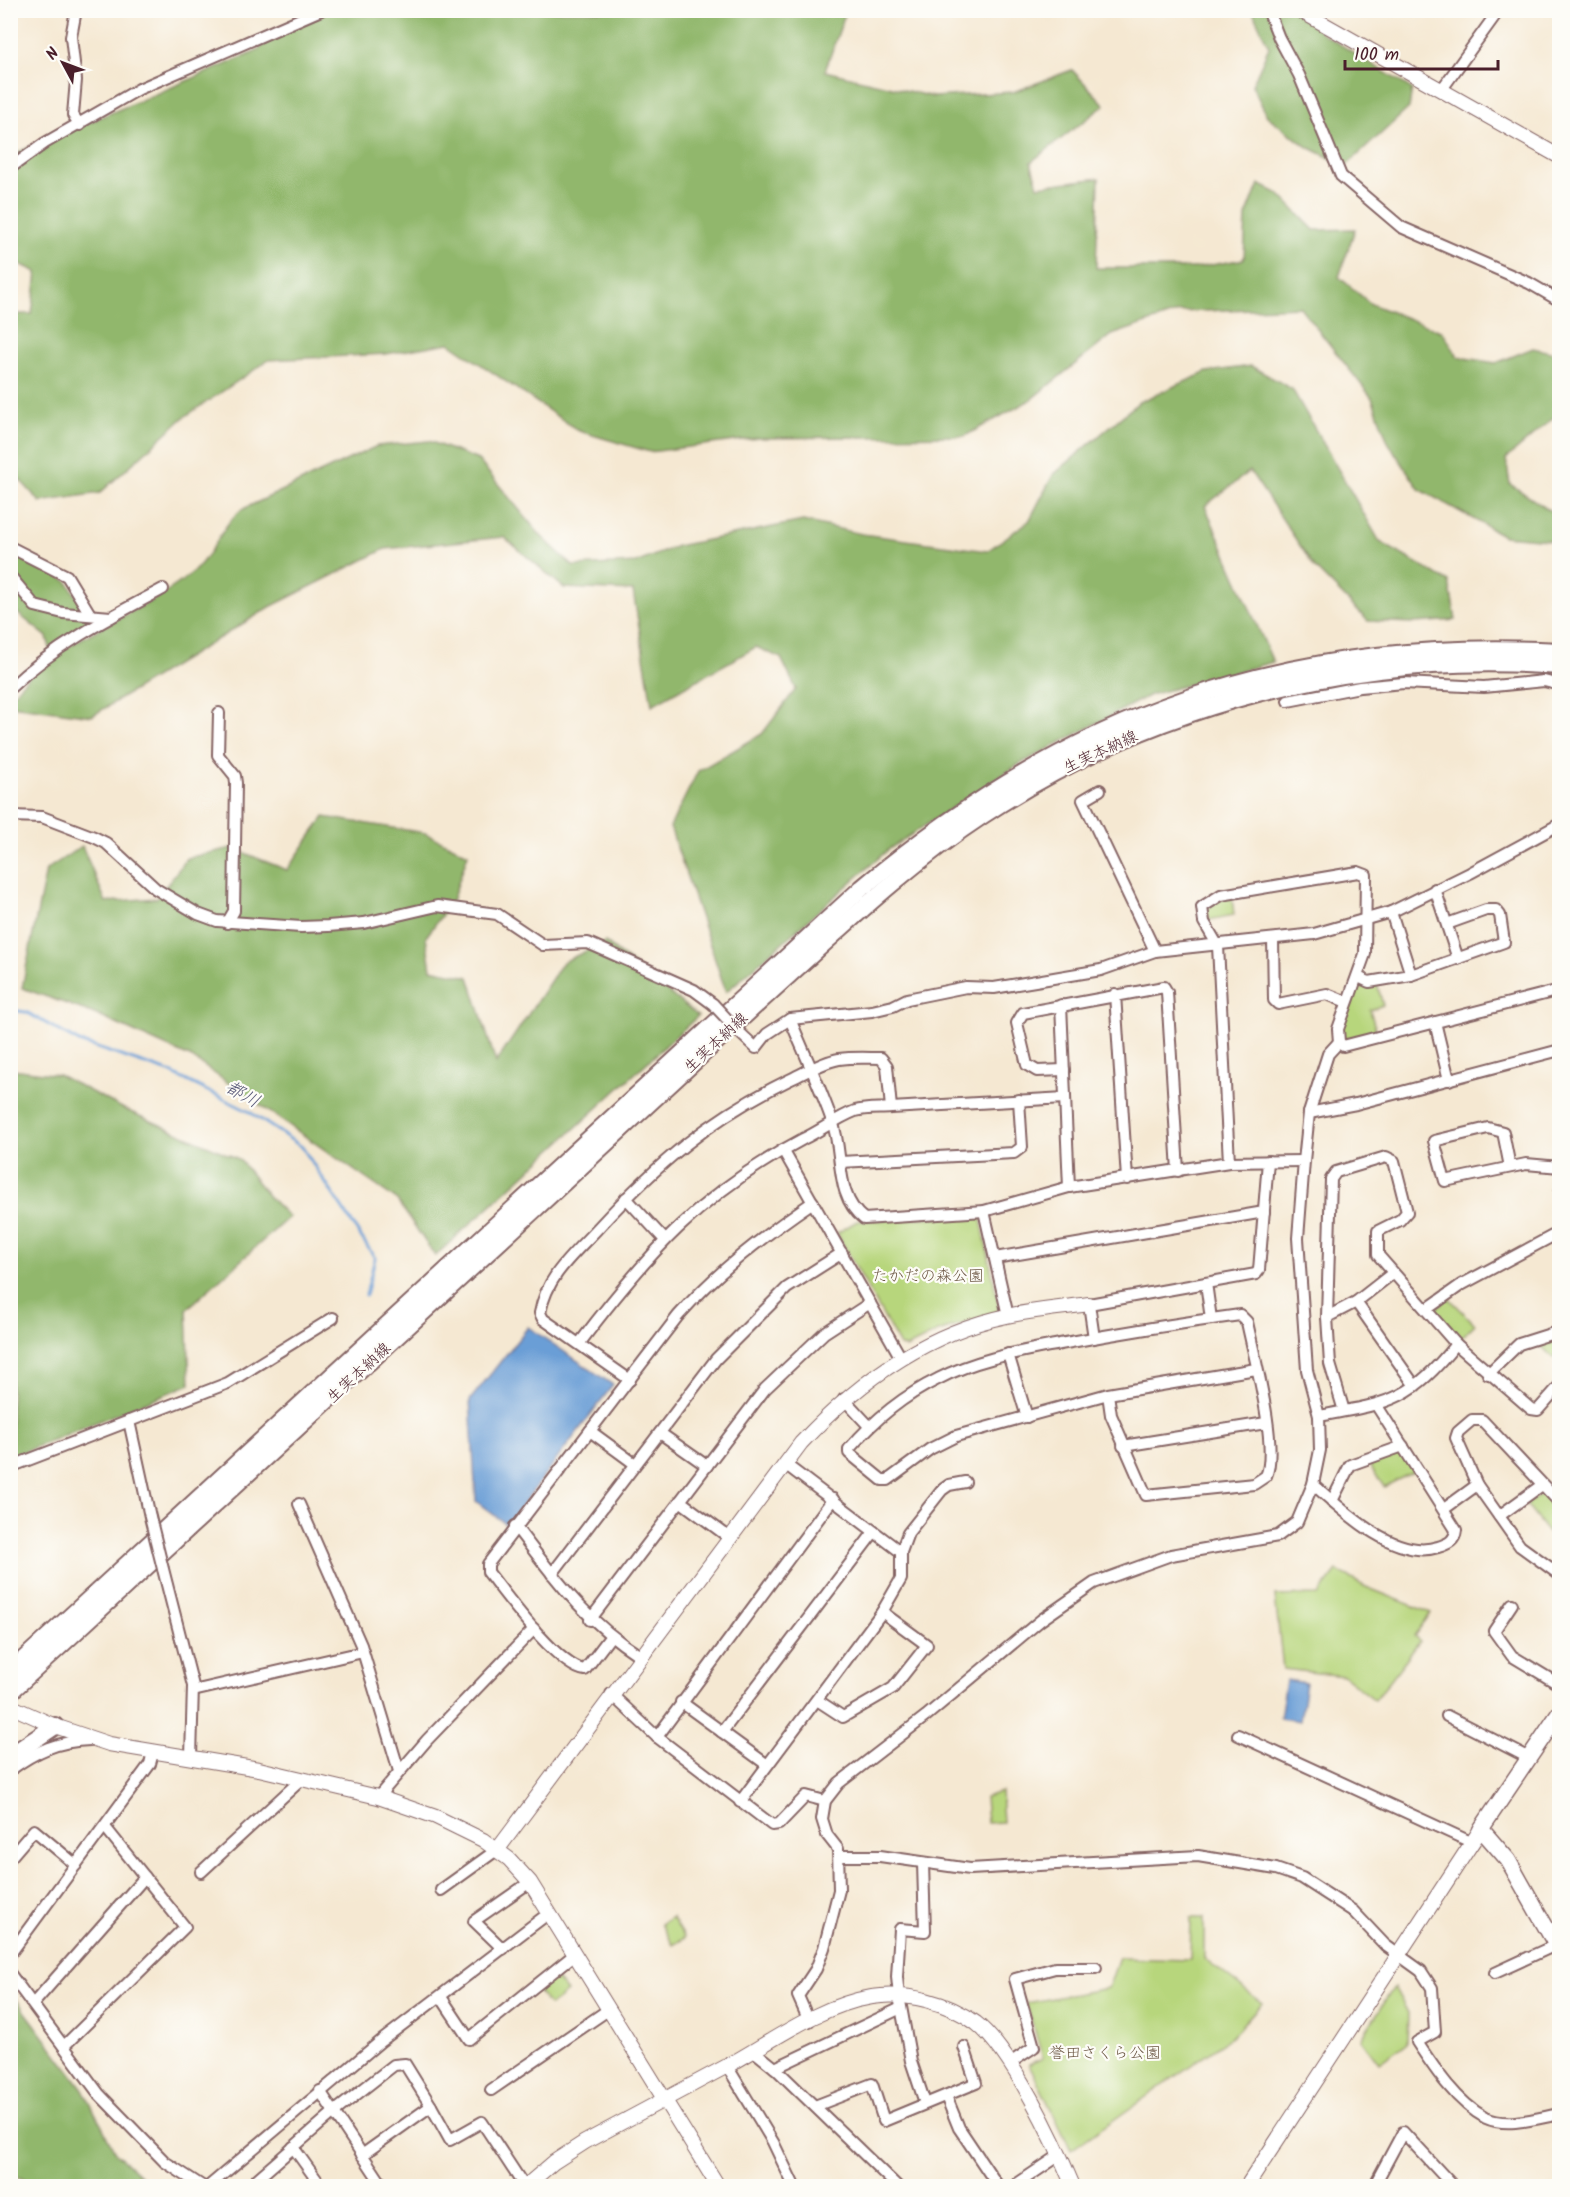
<svg xmlns="http://www.w3.org/2000/svg" width="1570" height="2197" viewBox="0 0 1570 2197" font-family="Kalam,'Klee One',sans-serif">
	<rect width="100%" height="100%" fill="#fdfcf7"/>
	<filter id="ink" filterUnits="userSpaceOnUse"><feTurbulence type="fractalNoise" baseFrequency=".0167" numOctaves="2"/><feDisplacementMap in="SourceGraphic" scale="12" xChannelSelector="R" yChannelSelector="G"/><feConvolveMatrix kernelMatrix="1 2 1 2 8 2 1 2 1" color-interpolation-filters="sRGB"/></filter>
	<filter id="wash" filterUnits="userSpaceOnUse"><feTurbulence type="fractalNoise" baseFrequency=".008" numOctaves="4" result="noise"/><feDisplacementMap in="SourceGraphic" scale="24" xChannelSelector="R" yChannelSelector="G"/><feGaussianBlur stdDeviation="1.35" result="paint"/><feColorMatrix in="noise" values="0 0 0 0 0 0 0 0 0 0 0 0 0 0 0 0 0 1.4 0 .05"/><feComposite in="paint" operator="in"/></filter>
	<g filter="url(#wash)">
		<rect width="100%" height="100%" fill="#f5e8d2"/>
		<g fill="#b7d67c" stroke="#807a54" stroke-width="1.5">
			<path d="M 1232,897 L 1234,915 L 1209,920 L 1206,910 L 1220,899 Z"/>
			<path d="M 1360,982 L 1377,984 L 1383,1005 L 1370,1010 L 1376,1031 L 1346,1039 L 1342,1037 L 1342,1024 Z"/>
			<path d="M 976,1215 L 981,1219 L 999,1308 L 996,1313 L 938,1332 L 906,1348 L 900,1346 L 837,1233 L 857,1221 Z"/>
			<path d="M 1448,1297 L 1475,1324 L 1461,1338 L 1436,1312 L 1436,1308 Z"/>
			<path d="M 1559,1335 L 1559,1352 L 1554,1358 L 1537,1342 Z"/>
			<path d="M 1398,1453 L 1404,1455 L 1415,1471 L 1384,1487 L 1368,1463 Z"/>
			<path d="M 1543,1492 L 1559,1506 L 1559,1526 L 1549,1534 L 1526,1505 Z"/>
			<path d="M 1337,1571 L 1366,1587 L 1431,1613 L 1414,1636 L 1420,1641 L 1375,1700 L 1344,1676 L 1283,1669 L 1275,1596 L 1318,1595 Z"/>
			<path d="M 1001,1792 L 1003,1822 L 987,1823 L 985,1797 Z"/>
			<path d="M 672,1917 L 685,1938 L 673,1945 L 661,1924 Z"/>
			<path d="M 1191,1918 L 1204,1918 L 1204,1958 L 1262,2003 L 1231,2037 L 1071,2150 L 1029,2064 L 1043,2058 L 1026,2003 L 1108,1988 L 1119,1958 L 1190,1960 Z"/>
			<path d="M 554,1976 L 567,1992 L 550,2006 L 537,1990 Z"/>
			<path d="M 1394,1987 L 1408,2013 L 1407,2043 L 1379,2063 L 1361,2039 Z"/>
		</g>
		<g fill="#91b76c" stroke="#6e6b4c" stroke-width="1.5">
			<path d="M 1257,10 L 1294,10 L 1325,35 L 1412,89 L 1409,108 L 1346,166 L 1306,146 L 1267,116 L 1252,85 L 1269,47 L 1253,12 Z"/>
			<path d="M 305,11 L 846,11 L 825,71 L 933,97 L 1013,92 L 1072,70 L 1105,105 L 1031,162 L 1038,186 L 1099,178 L 1096,268 L 1195,268 L 1244,259 L 1246,216 L 1259,184 L 1279,194 L 1314,230 L 1355,229 L 1339,277 L 1371,304 L 1443,332 L 1458,357 L 1496,363 L 1533,348 L 1559,354 L 1559,413 L 1506,459 L 1510,484 L 1549,510 L 1559,513 L 1559,541 L 1504,536 L 1419,489 L 1388,442 L 1372,398 L 1300,307 L 1179,312 L 1112,335 L 1030,400 L 965,436 L 758,438 L 650,452 L 579,431 L 449,343 L 386,354 L 269,360 L 183,418 L 100,493 L 40,502 L 11,470 L 10,314 L 32,314 L 37,272 L 11,260 L 11,155 L 255,52 Z"/>
			<path d="M 1251,366 L 1292,389 L 1380,542 L 1449,582 L 1456,620 L 1414,623 L 1368,621 L 1315,568 L 1250,471 L 1205,506 L 1273,662 L 1150,695 L 1018,765 L 889,849 L 726,992 L 670,827 L 698,771 L 762,734 L 796,689 L 781,658 L 756,647 L 652,705 L 633,591 L 564,588 L 504,537 L 385,549 L 270,607 L 92,716 L 11,705 L 11,697 C 52,638 140,618 193,572 C 213,555 221,526 241,510 L 377,446 L 429,441 L 478,460 L 541,536 L 573,566 L 636,563 L 677,546 L 803,521 L 862,534 L 987,551 L 1029,521 L 1053,475 L 1139,402 L 1207,372 Z"/>
			<path d="M 10,551 L 67,581 L 86,612 L 101,618 L 51,652 L 47,637 L 11,608 Z"/>
			<path d="M 324,817 L 425,833 L 468,854 L 452,901 L 426,937 L 431,969 L 469,977 L 496,1063 L 563,962 L 605,942 L 698,1016 L 435,1256 L 397,1200 L 192,1058 L 92,1013 L 22,988 L 46,870 L 82,846 L 106,902 L 157,898 L 187,858 L 232,848 L 287,870 Z"/>
			<path d="M 11,1069 L 59,1075 L 126,1110 L 239,1159 L 270,1198 L 289,1217 L 187,1309 L 190,1384 L 11,1457 Z"/>
			<path d="M 10,1991 L 83,2089 L 115,2152 L 152,2186 L 44,2186 L 11,2175 Z"/>
		</g>
		<g fill="#6a9ed6" stroke="#5a5e80" stroke-width="1.5">
			<path d="M 528,1327 L 613,1385 L 507,1525 L 476,1501 L 470,1400 Z"/>
			<path d="M 1286,1680 L 1306,1683 L 1300,1721 L 1280,1718 Z"/>
		</g>
		<g fill="none" stroke-linecap="round" stroke-linejoin="round">
			<path stroke="#6a9ed6" stroke-width="3" d="M 10,1010 L 26,1012 L 79,1042 L 169,1072 L 248,1111 L 302,1147 L 375,1258 L 366,1295"/>
		</g>
	</g>
	<g filter="url(#ink)">
		<g fill="none" stroke-linecap="round" stroke-linejoin="round">
			<defs>
				<g id="minor">
					<path d="M 76,10 L 71,37 L 76,80 L 73,115 L 80,125"/>
					<path d="M 1268,10 L 1279,38 L 1299,75 L 1341,176 L 1401,227 L 1529,283 L 1560,301"/>
					<path d="M 1442,89 L 1499,10"/>
					<path d="M 10,168 L 45,143 L 139,89 L 321,10"/>
					<path d="M 10,547 L 67,576 L 90,614"/>
					<path d="M 10,576 L 35,606 L 63,613 L 111,617"/>
					<path d="M 10,688 C 54,646 110,617 163,589"/>
					<path d="M 1288,701 L 1360,687 L 1404,683 L 1484,687 L 1544,681 L 1560,685"/>
					<path d="M 219,713 L 218,755 L 235,776 L 236,783 L 234,911 L 227,923"/>
					<path d="M 1100,790 L 1083,800 L 1155,951"/>
					<path d="M 10,816 L 42,817 L 94,837 L 106,843 L 156,889 L 198,914 L 217,921 L 301,927 L 328,926 L 364,923 L 437,906 L 497,914 L 543,945 L 588,943 L 694,990 L 713,1004"/>
					<path d="M 1435,889 L 1458,959"/>
					<path d="M 1391,912 L 1411,975"/>
					<path d="M 1273,939 L 1274,1000 L 1278,1004 L 1327,994 L 1347,1002"/>
					<path d="M 1358,977 L 1369,982 L 1411,975 L 1504,942 L 1500,915 L 1496,910 L 1486,910 L 1447,924"/>
					<path d="M 1115,994 L 1127,1179"/>
					<path d="M 1061,1005 L 1069,1187"/>
					<path d="M 790,1019 C 804,1053 820,1086 832,1121 C 844,1153 834,1196 864,1219 L 984,1211 L 1069,1187 L 1229,1162 L 1304,1161"/>
					<path d="M 1435,1022 L 1449,1080"/>
					<path d="M 741,1034 L 756,1048 L 767,1034 L 790,1019 L 872,1011 L 893,1006 L 907,999 L 966,987 L 994,988 L 1101,970 L 1155,951 L 1314,934 L 1391,912 L 1470,873 L 1560,824"/>
					<path d="M 1064,1070 L 1037,1071 L 1027,1065 L 1017,1023 L 1023,1013 L 1164,987 L 1167,992 L 1178,1171"/>
					<path d="M 891,1108 L 1065,1098"/>
					<path d="M 1309,1113 L 1356,1104 L 1560,1050"/>
					<path d="M 783,1150 L 901,1358"/>
					<path d="M 840,1162 L 1014,1153 L 1022,1147 L 1019,1100"/>
					<path d="M 1229,1162 L 1218,946 L 1204,922 L 1202,907 L 1221,895 L 1358,872 L 1366,875 L 1365,954 L 1338,1029 L 1339,1042 L 1343,1046 L 1560,990"/>
					<path d="M 1510,1167 L 1503,1132 L 1488,1128 L 1434,1141 L 1445,1181 L 1526,1164 L 1560,1167"/>
					<path d="M 1560,1193 L 1560,1221"/>
					<path d="M 626,1198 L 664,1239"/>
					<path d="M 984,1211 L 1008,1316"/>
					<path d="M 995,1258 L 1264,1212"/>
					<path d="M 1206,1283 L 1211,1319"/>
					<path d="M 1356,1302 L 1415,1386"/>
					<path d="M 1427,1309 L 1461,1285 L 1560,1232"/>
					<path d="M 1327,1317 L 1356,1302 L 1393,1273"/>
					<path d="M 1094,1338 L 1089,1304 L 1256,1274 L 1259,1270 L 1268,1161"/>
					<path d="M 579,1344 C 646,1255 702,1192 803,1139 C 820,1131 837,1118 855,1111 C 866,1108 880,1109 891,1108 L 887,1066 L 881,1058 C 867,1058 853,1057 839,1059 C 822,1062 804,1073 789,1080 C 709,1119 658,1163 598,1228 C 573,1255 547,1275 540,1313 L 543,1319 L 630,1380"/>
					<path d="M 1008,1354 L 1027,1417"/>
					<path d="M 1488,1374 L 1519,1344 L 1560,1331"/>
					<path d="M 1108,1394 L 1111,1415 L 1146,1495 L 1254,1484 L 1266,1476 C 1279,1447 1254,1356 1247,1322 L 1240,1315 C 1180,1323 1119,1333 1060,1344 C 1019,1352 976,1359 938,1379 C 903,1396 874,1420 849,1449 L 849,1453 L 882,1480 L 888,1480 L 930,1449 L 956,1436 L 1108,1394 L 1256,1369"/>
					<path d="M 844,1399 L 869,1426"/>
					<path d="M 1344,1411 L 1330,1364 L 1327,1317 L 1331,1179 L 1336,1172 L 1386,1157 L 1394,1161 L 1407,1212 L 1400,1220 L 1378,1231 L 1378,1255 L 1456,1344 L 1531,1409 L 1538,1410 L 1560,1385"/>
					<path d="M 1319,1416 C 1388,1403 1410,1402 1456,1344"/>
					<path d="M 129,1421 L 150,1517"/>
					<path d="M 590,1431 L 635,1464"/>
					<path d="M 660,1433 L 707,1466"/>
					<path d="M 1123,1446 L 1266,1423"/>
					<path d="M 785,1464 L 901,1552"/>
					<path d="M 10,1467 L 228,1383 L 333,1318"/>
					<path d="M 1313,1484 C 1342,1510 1395,1561 1438,1547 C 1448,1544 1455,1541 1456,1530 L 1377,1406"/>
					<path d="M 680,1501 L 730,1538"/>
					<path d="M 1332,1501 L 1350,1465 L 1403,1446"/>
					<path d="M 1560,1503 L 1482,1420 L 1472,1420 L 1458,1432 L 1456,1438 L 1477,1485 L 1520,1546 L 1560,1575"/>
					<path d="M 299,1504 L 361,1645 L 399,1771"/>
					<path d="M 1444,1509 L 1477,1485"/>
					<path d="M 1499,1516 L 1542,1485"/>
					<path d="M 515,1526 C 555,1578 584,1620 640,1656"/>
					<path d="M 163,1569 L 193,1686 L 191,1757"/>
					<path d="M 552,1574 L 716,1359 L 787,1288 L 842,1253"/>
					<path d="M 1512,1604 L 1494,1631 L 1512,1656 L 1560,1685"/>
					<path d="M 590,1620 L 765,1389 L 824,1333 L 870,1303"/>
					<path d="M 610,1637 L 585,1670 C 558,1667 506,1595 488,1572 L 488,1564 L 678,1316 C 718,1271 763,1236 813,1202"/>
					<path d="M 193,1691 L 363,1652"/>
					<path d="M 611,1694 L 657,1737 L 772,1825 L 779,1824 L 806,1796 L 825,1801"/>
					<path d="M 817,1700 L 843,1717 L 893,1688 L 927,1645 L 882,1612"/>
					<path d="M 681,1702 L 766,1764"/>
					<path d="M 1447,1716 L 1529,1758"/>
					<path d="M 722,1732 L 874,1532"/>
					<path d="M 1238,1735 L 1473,1843"/>
					<path d="M 657,1737 L 833,1499"/>
					<path d="M 10,1770 C 36,1751 58,1741 90,1740"/>
					<path d="M 378,1797 L 427,1740 L 534,1629"/>
					<path d="M 740,1802 L 882,1612 L 901,1579 L 901,1552 L 908,1533 L 942,1490 L 949,1485 L 965,1482"/>
					<path d="M 839,1856 L 880,1856 L 970,1869 L 1198,1856 L 1276,1869 L 1302,1878 L 1353,1911 L 1385,1945 L 1421,1971 L 1432,1988 L 1435,2032 L 1417,2042 C 1434,2068 1457,2103 1486,2118 C 1507,2128 1538,2118 1560,2114"/>
					<path d="M 10,1858 L 34,1830 L 76,1865"/>
					<path d="M 923,1863 L 925,1931 L 900,1929 L 897,1977 L 899,1996 L 911,2061 L 925,2103"/>
					<path d="M 201,1872 L 302,1779"/>
					<path d="M 441,1890 L 498,1849"/>
					<path d="M 503,1949 L 474,1921 L 530,1882"/>
					<path d="M 10,1954 L 150,1764 L 153,1752"/>
					<path d="M 1495,1973 L 1560,1943"/>
					<path d="M 10,1974 L 99,2094 L 165,2162 L 202,2186"/>
					<path d="M 441,1997 L 469,2039 L 574,1955"/>
					<path d="M 33,2004 L 145,1877"/>
					<path d="M 809,2021 L 798,1996 L 816,1969 L 824,1948 L 839,1890 L 838,1849 L 827,1835 L 822,1819 L 825,1801 L 839,1783 L 926,1716 L 1041,1620 L 1094,1583 L 1171,1555 L 1278,1536 L 1297,1522 L 1313,1484 L 1320,1450 L 1319,1416 L 1307,1370 L 1298,1238 L 1304,1161 L 1309,1113 L 1328,1054 L 1339,1042"/>
					<path d="M 64,2046 L 185,1927 L 105,1827"/>
					<path d="M 754,2051 L 775,2068 L 897,2186"/>
					<path d="M 1010,2063 L 1034,2047 L 1015,1979 L 1055,1968 L 1096,1968"/>
					<path d="M 727,2066 L 773,2142 L 794,2186"/>
					<path d="M 775,2068 L 901,2008"/>
					<path d="M 491,2090 L 608,2010"/>
					<path d="M 320,2091 L 383,2186"/>
					<path d="M 946,2096 L 959,2128 L 998,2186"/>
					<path d="M 431,2106 L 450,2140 L 482,2122 L 524,2186"/>
					<path d="M 815,2106 L 872,2084 L 884,2121 L 976,2083 L 964,2047"/>
					<path d="M 293,2147 L 321,2186"/>
					<path d="M 209,2186 L 381,2041 L 549,1913"/>
					<path d="M 257,2186 L 257,2179 L 334,2112 L 394,2065 L 405,2064 L 431,2106 L 362,2155"/>
					<path d="M 1014,2186 L 1060,2155"/>
					<path d="M 1374,2186 L 1403,2132 L 1453,2186"/>
				</g>
				<g id="tertiary">
					<path d="M 1299,10 L 1560,157"/>
					<path d="M 10,1706 L 55,1726 L 109,1744 L 259,1769 L 378,1797 L 436,1817 L 483,1840 L 509,1859 L 530,1882 L 718,2186"/>
					<path d="M 498,1849 L 801,1443 C 857,1383 925,1333 1007,1316 C 1034,1310 1062,1308 1089,1304"/>
					<path d="M 526,2186 L 554,2162 L 585,2142 C 633,2116 681,2091 729,2065 C 774,2040 821,2005 872,1997 C 906,1991 949,2003 976,2023 C 1012,2051 1055,2143 1073,2186"/>
					<path d="M 1247,2186 L 1481,1829"/>
				</g>
				<path id="secondary" d="M 1560,1712 L 1481,1829 L 1508,1860 L 1560,1952"/>
				<g id="primary">
					<path d="M 10,1672 L 862,888 C 1069,714 1288,636 1560,651"/>
					<path d="M 10,1692 C 185,1531 360,1371 535,1209 C 619,1131 704,1052 790,974 C 852,918 913,861 983,815 C 1152,704 1357,650 1560,666"/>
					<path d="M 10,1756 L 55,1726"/>
				</g>
			</defs>
			<use href="#minor" stroke="#866565" stroke-width="14"/>
			<use href="#tertiary" stroke="#866565" stroke-width="16"/>
			<use href="#secondary" stroke="#866565" stroke-width="18"/>
			<use href="#primary" stroke="#866565" stroke-width="20"/>
			<use href="#minor" stroke="#fff" stroke-width="10"/>
			<use href="#tertiary" stroke="#fff" stroke-width="14"/>
			<use href="#secondary" stroke="#fff" stroke-width="15"/>
			<use href="#primary" stroke="#fff" stroke-width="16"/>
			<defs>
				<g id="minor-bridge">
					<path d="M 713,1004 L 741,1034"/>
					<path d="M 150,1517 L 163,1569"/>
				</g>
			</defs>
			<use href="#minor-bridge" stroke="#866565" stroke-width="14" stroke-linecap="butt"/>
			<use href="#minor-bridge" stroke="#fff" stroke-width="10"/>
		</g>
	</g>
	<g text-anchor="middle" stroke-width="4.5" stroke-linejoin="round" paint-order="stroke">
		<g font-size="16" fill="#4a1f2b" stroke="#fdfcf7">
			<text transform="translate(1100 751) rotate(-25)" y="6">生実本納線</text>
			<text transform="translate(715 1042) rotate(-43)" y="6">生実本納線</text>
			<text transform="translate(358 1372) rotate(-43)" y="6">生実本納線</text>
		</g>
		<g font-size="16" fill="#6b5643" stroke="#fdfcf7">
			<text x="928" y="1281">たかだの森公園</text>
			<text x="1105" y="2058">誉田さくら公園</text>
		</g>
		<g font-size="18" font-style="italic" fill="#585878" stroke="#fdfcf7">
			<text transform="translate(243 1094) rotate(29)" y="6">都川</text>
		</g>
	</g>
	<rect width="1570" height="2197" fill="none" stroke="#fdfcf7" stroke-width="36"/>
	<g transform="translate(63 63) rotate(311)" stroke="#fdfcf7" stroke-width="4.5" paint-order="stroke">
	<path d="M0-4.5L10 22L0 15L-10 22Z" fill="#4a1f2b"/>
	<text y="-9" font-size="16" font-weight="bold" text-anchor="middle" fill="#4a1f2b">N</text>
	</g>
	<path d="M1345 60v9h153v-9" fill="none" stroke="#4a1f2b" stroke-width="3"/>
	<text x="1354" y="60" font-size="18" fill="#4a1f2b" stroke="#fdfcf7" stroke-width="4.5" paint-order="stroke">100 m</text>
</svg>
